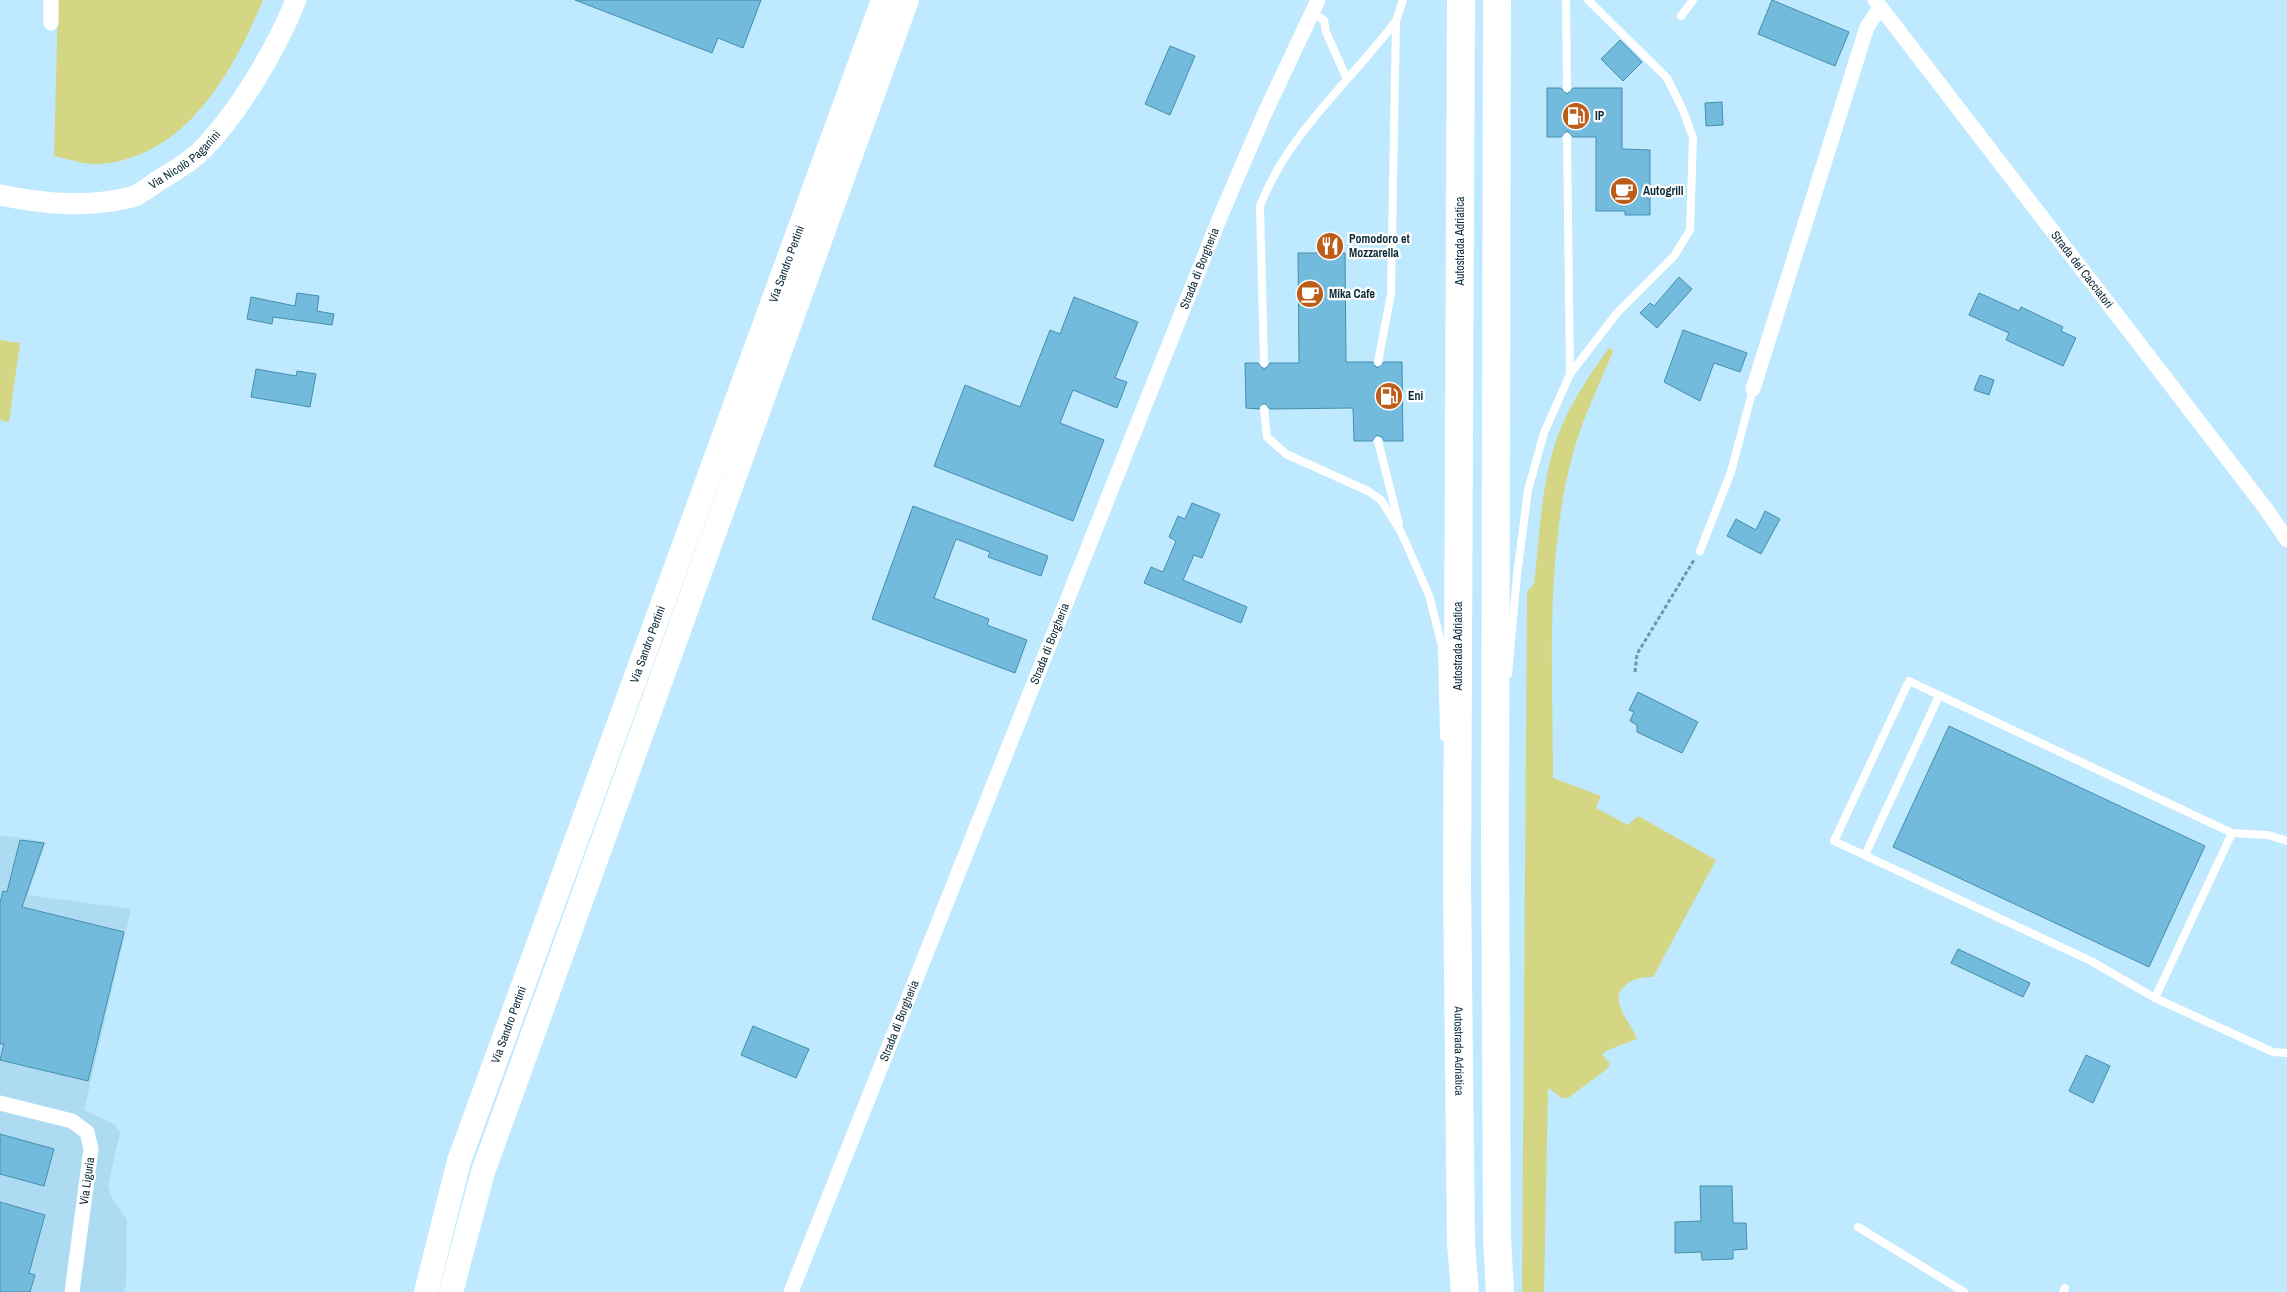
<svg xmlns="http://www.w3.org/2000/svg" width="2287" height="1292" viewBox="0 0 2287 1292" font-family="'Archivo Narrow',sans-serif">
	<rect width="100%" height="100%" fill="#bee9fe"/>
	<path fill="#addbf2" d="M 0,835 L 46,842 L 28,895 L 131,909 L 84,1110 L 114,1124 L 120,1132 L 108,1186 L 112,1198 L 127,1220 L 126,1286 L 123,1292 L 0,1292 Z"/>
	<g fill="#d4d684">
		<path d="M 58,0 L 263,0 C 233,72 186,158 99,164 C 85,165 68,159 54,156 Z"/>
		<path d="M 0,340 L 20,343 L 9,422 L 0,420 Z"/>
		<path d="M 1609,348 L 1613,351 C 1599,386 1581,421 1572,457 C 1545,561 1553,672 1553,778 L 1601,796 L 1596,808 L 1628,825 L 1638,816 L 1716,860 L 1653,977 C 1643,977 1634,978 1627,984 C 1606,999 1631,1022 1637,1039 L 1608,1050 L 1602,1054 L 1610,1064 L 1607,1069 L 1568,1098 L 1562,1098 L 1548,1088 L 1544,1292 L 1522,1292 L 1527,591 L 1534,584 C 1540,533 1541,478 1560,430 C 1572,401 1590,374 1609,348 Z"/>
	</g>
	<g fill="#73bbdd" stroke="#458eae">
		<path d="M 575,0 L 761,0 L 743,48 L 718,38 L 712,53 Z"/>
		<path d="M 1772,0 L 1849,32 L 1835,66 L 1758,34 Z"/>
		<path d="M 1620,40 L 1642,62 L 1623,81 L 1601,59 Z"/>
		<path d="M 1170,46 L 1195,56 L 1170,115 L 1145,104 Z"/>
		<path d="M 1547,88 L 1561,88 L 1567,94 L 1573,88 L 1622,88 L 1622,149 L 1650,150 L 1650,215 L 1625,215 L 1625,211 L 1596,211 L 1596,137 L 1573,137 L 1567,131 L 1561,137 L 1547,137 Z"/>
		<path d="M 1722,102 L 1723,125 L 1706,126 L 1705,103 Z"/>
		<path d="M 1298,253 L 1345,253 L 1346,362 L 1373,362 L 1377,368 L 1384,362 L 1402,362 L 1403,441 L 1384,441 L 1382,437 L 1377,435 L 1372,441 L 1354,441 L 1353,408 L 1270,409 L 1264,403 L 1259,409 L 1246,408 L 1245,363 L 1258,363 L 1264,369 L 1267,367 L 1270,363 L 1299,363 Z"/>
		<path d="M 1679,277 L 1692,289 L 1657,328 L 1640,313 L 1650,303 L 1654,306 Z"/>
		<path d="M 297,293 L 319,296 L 317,311 L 334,314 L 332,325 L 273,317 L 272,324 L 247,319 L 251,297 L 295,306 Z"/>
		<path d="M 1979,293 L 2019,311 L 2021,307 L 2063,327 L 2061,331 L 2076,338 L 2063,366 L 2006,340 L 2009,333 L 1969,315 Z"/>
		<path d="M 1074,297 L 1138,322 L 1115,378 L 1127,382 L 1117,408 L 1073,390 L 1060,423 L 1104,440 L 1073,521 L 934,466 L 965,385 L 1020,407 L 1050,330 L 1060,334 Z"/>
		<path d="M 1683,330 L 1747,353 L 1740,372 L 1714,363 L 1700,401 L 1664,382 Z"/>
		<path d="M 256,369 L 296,376 L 297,371 L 316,374 L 310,407 L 251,397 Z"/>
		<path d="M 1980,375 L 1994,380 L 1989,395 L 1974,390 Z"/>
		<path d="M 1192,503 L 1220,514 L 1202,558 L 1194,555 L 1183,580 L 1247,607 L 1241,623 L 1144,583 L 1151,567 L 1163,572 L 1176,541 L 1169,537 L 1178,516 L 1185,519 Z"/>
		<path d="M 913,506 L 1048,556 L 1041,576 L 988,557 L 990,552 L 956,539 L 934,598 L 989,619 L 987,625 L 1027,640 L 1015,673 L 872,619 Z"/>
		<path d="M 1765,511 L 1780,519 L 1761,554 L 1727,536 L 1736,519 L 1756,530 Z"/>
		<path d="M 1638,692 L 1698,722 L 1682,753 L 1637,732 L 1637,725 L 1630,721 L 1634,712 L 1629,710 Z"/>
		<path d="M 1949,726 L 2205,846 L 2149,967 L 1893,847 Z"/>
		<path d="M 20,840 L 44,843 L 22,907 L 124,932 L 88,1081 L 0,1060 L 4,1044 L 0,1044 L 0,903 L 3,891 L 7,892 Z"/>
		<path d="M 1958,949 L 2030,983 L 2023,997 L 1951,963 Z"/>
		<path d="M 753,1026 L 809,1049 L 796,1078 L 741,1055 Z"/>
		<path d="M 2086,1055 L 2110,1066 L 2093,1103 L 2069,1091 Z"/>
		<path d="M 0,1134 L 54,1149 L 44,1186 L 0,1174 Z"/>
		<path d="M 1700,1186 L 1732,1186 L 1733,1223 L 1746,1223 L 1747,1249 L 1733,1250 L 1733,1259 L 1702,1260 L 1701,1252 L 1675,1253 L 1675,1222 L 1701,1221 Z"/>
		<path d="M 0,1202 L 45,1215 L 29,1273 L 35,1275 L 30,1292 L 0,1292 Z"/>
	</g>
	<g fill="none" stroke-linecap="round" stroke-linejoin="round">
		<path stroke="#6f95a7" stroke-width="3" stroke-dasharray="4 2.5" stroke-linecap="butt" d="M 1635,672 L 1637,654 L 1694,560"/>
		<g stroke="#fff" stroke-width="8">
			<path d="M 1566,0 L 1567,88"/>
			<path d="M 1312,13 L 1324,20 L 1326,32 L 1347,79"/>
			<path d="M 1681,16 L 1693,0"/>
			<path d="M 1567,137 L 1570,374"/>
			<path d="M 1378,362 L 1391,294 L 1396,21 L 1403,0"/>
			<path d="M 1264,363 L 1260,206 C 1288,133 1350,82 1396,21"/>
			<path d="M 1264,409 L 1267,437 L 1286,454 L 1368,491 L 1381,500 L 1401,532 L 1429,595 L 1442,646 L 1444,737"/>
			<path d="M 1378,441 L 1399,524"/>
			<path d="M 1700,551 L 1731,472 L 1753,389"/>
			<path d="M 1508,674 L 1517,575 L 1528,490 L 1544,433 L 1570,374 L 1617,313 L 1674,256 L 1690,230 L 1693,138 L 1683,110 L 1667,78 L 1588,0"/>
			<path d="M 2287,841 L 2268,835 L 2232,833 L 1909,681 L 1834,841 L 2091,961 L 2155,998 L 2273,1052 L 2287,1053"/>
			<path d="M 1865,855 L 1939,696"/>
			<path d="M 2155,998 L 2232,833"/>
			<path d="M 1858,1227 L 1964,1292"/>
			<path d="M 2063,1292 L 2065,1288"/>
		</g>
		<g stroke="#fff" stroke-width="15">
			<path id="s1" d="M 1875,0 L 2266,509 L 2287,540"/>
			<path d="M 51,23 L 51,0"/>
			<path d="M 1753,389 L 1867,27 L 1880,8"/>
			<path d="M 0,1103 L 72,1121 L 87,1132 L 91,1149 L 72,1292"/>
			<path id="s2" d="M 791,1292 L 1220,217 L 1264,115 L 1318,0"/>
		</g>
		<path stroke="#fff" stroke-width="21" id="s3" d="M 0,195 C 44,204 88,208 132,197 C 141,194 150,186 158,181 C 172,172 189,163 201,151 C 238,114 277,48 296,0"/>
		<g stroke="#fff" stroke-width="24">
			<path id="s4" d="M 426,1292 L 459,1161 L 883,0"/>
			<path d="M 451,1292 L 483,1172 L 907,0"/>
		</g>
		<g stroke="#fff" stroke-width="28">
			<path id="s5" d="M 1461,0 L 1457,882 L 1461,1244 L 1465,1292"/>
			<path d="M 1497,0 L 1495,838 L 1497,1237 L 1500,1292"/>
		</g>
	</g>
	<defs>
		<symbol id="fuel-disc" viewBox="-11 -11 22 22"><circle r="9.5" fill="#bd5d1a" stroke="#fff"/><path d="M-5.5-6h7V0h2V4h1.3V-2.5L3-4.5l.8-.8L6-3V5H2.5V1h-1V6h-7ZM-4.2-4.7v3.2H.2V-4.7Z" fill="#fff"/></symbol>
		<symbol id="cafe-disc" viewBox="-11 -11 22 22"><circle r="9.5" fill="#bd5d1a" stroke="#fff"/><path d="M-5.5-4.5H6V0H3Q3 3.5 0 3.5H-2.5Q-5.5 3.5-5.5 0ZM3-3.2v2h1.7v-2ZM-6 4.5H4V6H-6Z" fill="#fff"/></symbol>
		<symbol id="restaurant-disc" viewBox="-11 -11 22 22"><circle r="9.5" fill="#bd5d1a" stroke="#fff"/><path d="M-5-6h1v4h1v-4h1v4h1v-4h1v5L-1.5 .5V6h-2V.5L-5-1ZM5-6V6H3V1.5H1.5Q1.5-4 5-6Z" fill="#fff"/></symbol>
	</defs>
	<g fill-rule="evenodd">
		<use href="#fuel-disc" x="1560" y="100" width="32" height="32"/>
		<use href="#cafe-disc" x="1608" y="175" width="32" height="32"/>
		<use href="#restaurant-disc" x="1314" y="230" width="32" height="32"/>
		<use href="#cafe-disc" x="1294" y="278" width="32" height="32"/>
		<use href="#fuel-disc" x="1373" y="380" width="32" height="32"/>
	</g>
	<g text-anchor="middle" stroke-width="4.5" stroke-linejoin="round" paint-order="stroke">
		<g font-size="12" font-weight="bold" fill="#0b2b38" stroke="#fff" text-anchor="start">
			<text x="1595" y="120">IP</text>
			<text x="1643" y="195">Autogrill</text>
			<text x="1349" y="243">Pomodoro et<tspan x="1349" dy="14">Mozzarella</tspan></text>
			<text x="1329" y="298">Mika Cafe</text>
			<text x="1408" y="400">Eni</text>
		</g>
		<g font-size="12" fill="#0b2b38" stroke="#fff">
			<text dy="4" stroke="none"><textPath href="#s3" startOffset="198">Via Nicolò Paganini</textPath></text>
			<text transform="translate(1460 241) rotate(-90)" y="4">Autostrada Adriatica</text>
			<text dy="4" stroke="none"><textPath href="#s4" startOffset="1090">Via Sandro Pertini</textPath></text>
			<text dy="4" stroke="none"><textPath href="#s2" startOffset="1102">Strada di Borgheria</textPath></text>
			<text dy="4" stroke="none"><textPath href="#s1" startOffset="340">Strada dei Cacciatori</textPath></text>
			<text dy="4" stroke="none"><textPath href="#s4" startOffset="685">Via Sandro Pertini</textPath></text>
			<text dy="4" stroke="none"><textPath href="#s2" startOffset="698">Strada di Borgheria</textPath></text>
			<text transform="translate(1458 646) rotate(-90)" y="4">Autostrada Adriatica</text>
			<text dy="4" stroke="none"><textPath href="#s2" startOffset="292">Strada di Borgheria</textPath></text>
			<text dy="4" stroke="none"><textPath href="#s4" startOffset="280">Via Sandro Pertini</textPath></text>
			<text dy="4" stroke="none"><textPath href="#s5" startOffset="1051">Autostrada Adriatica</textPath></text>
			<text transform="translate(87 1181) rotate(-82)" y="4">Via Liguria</text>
		</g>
	</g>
</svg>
